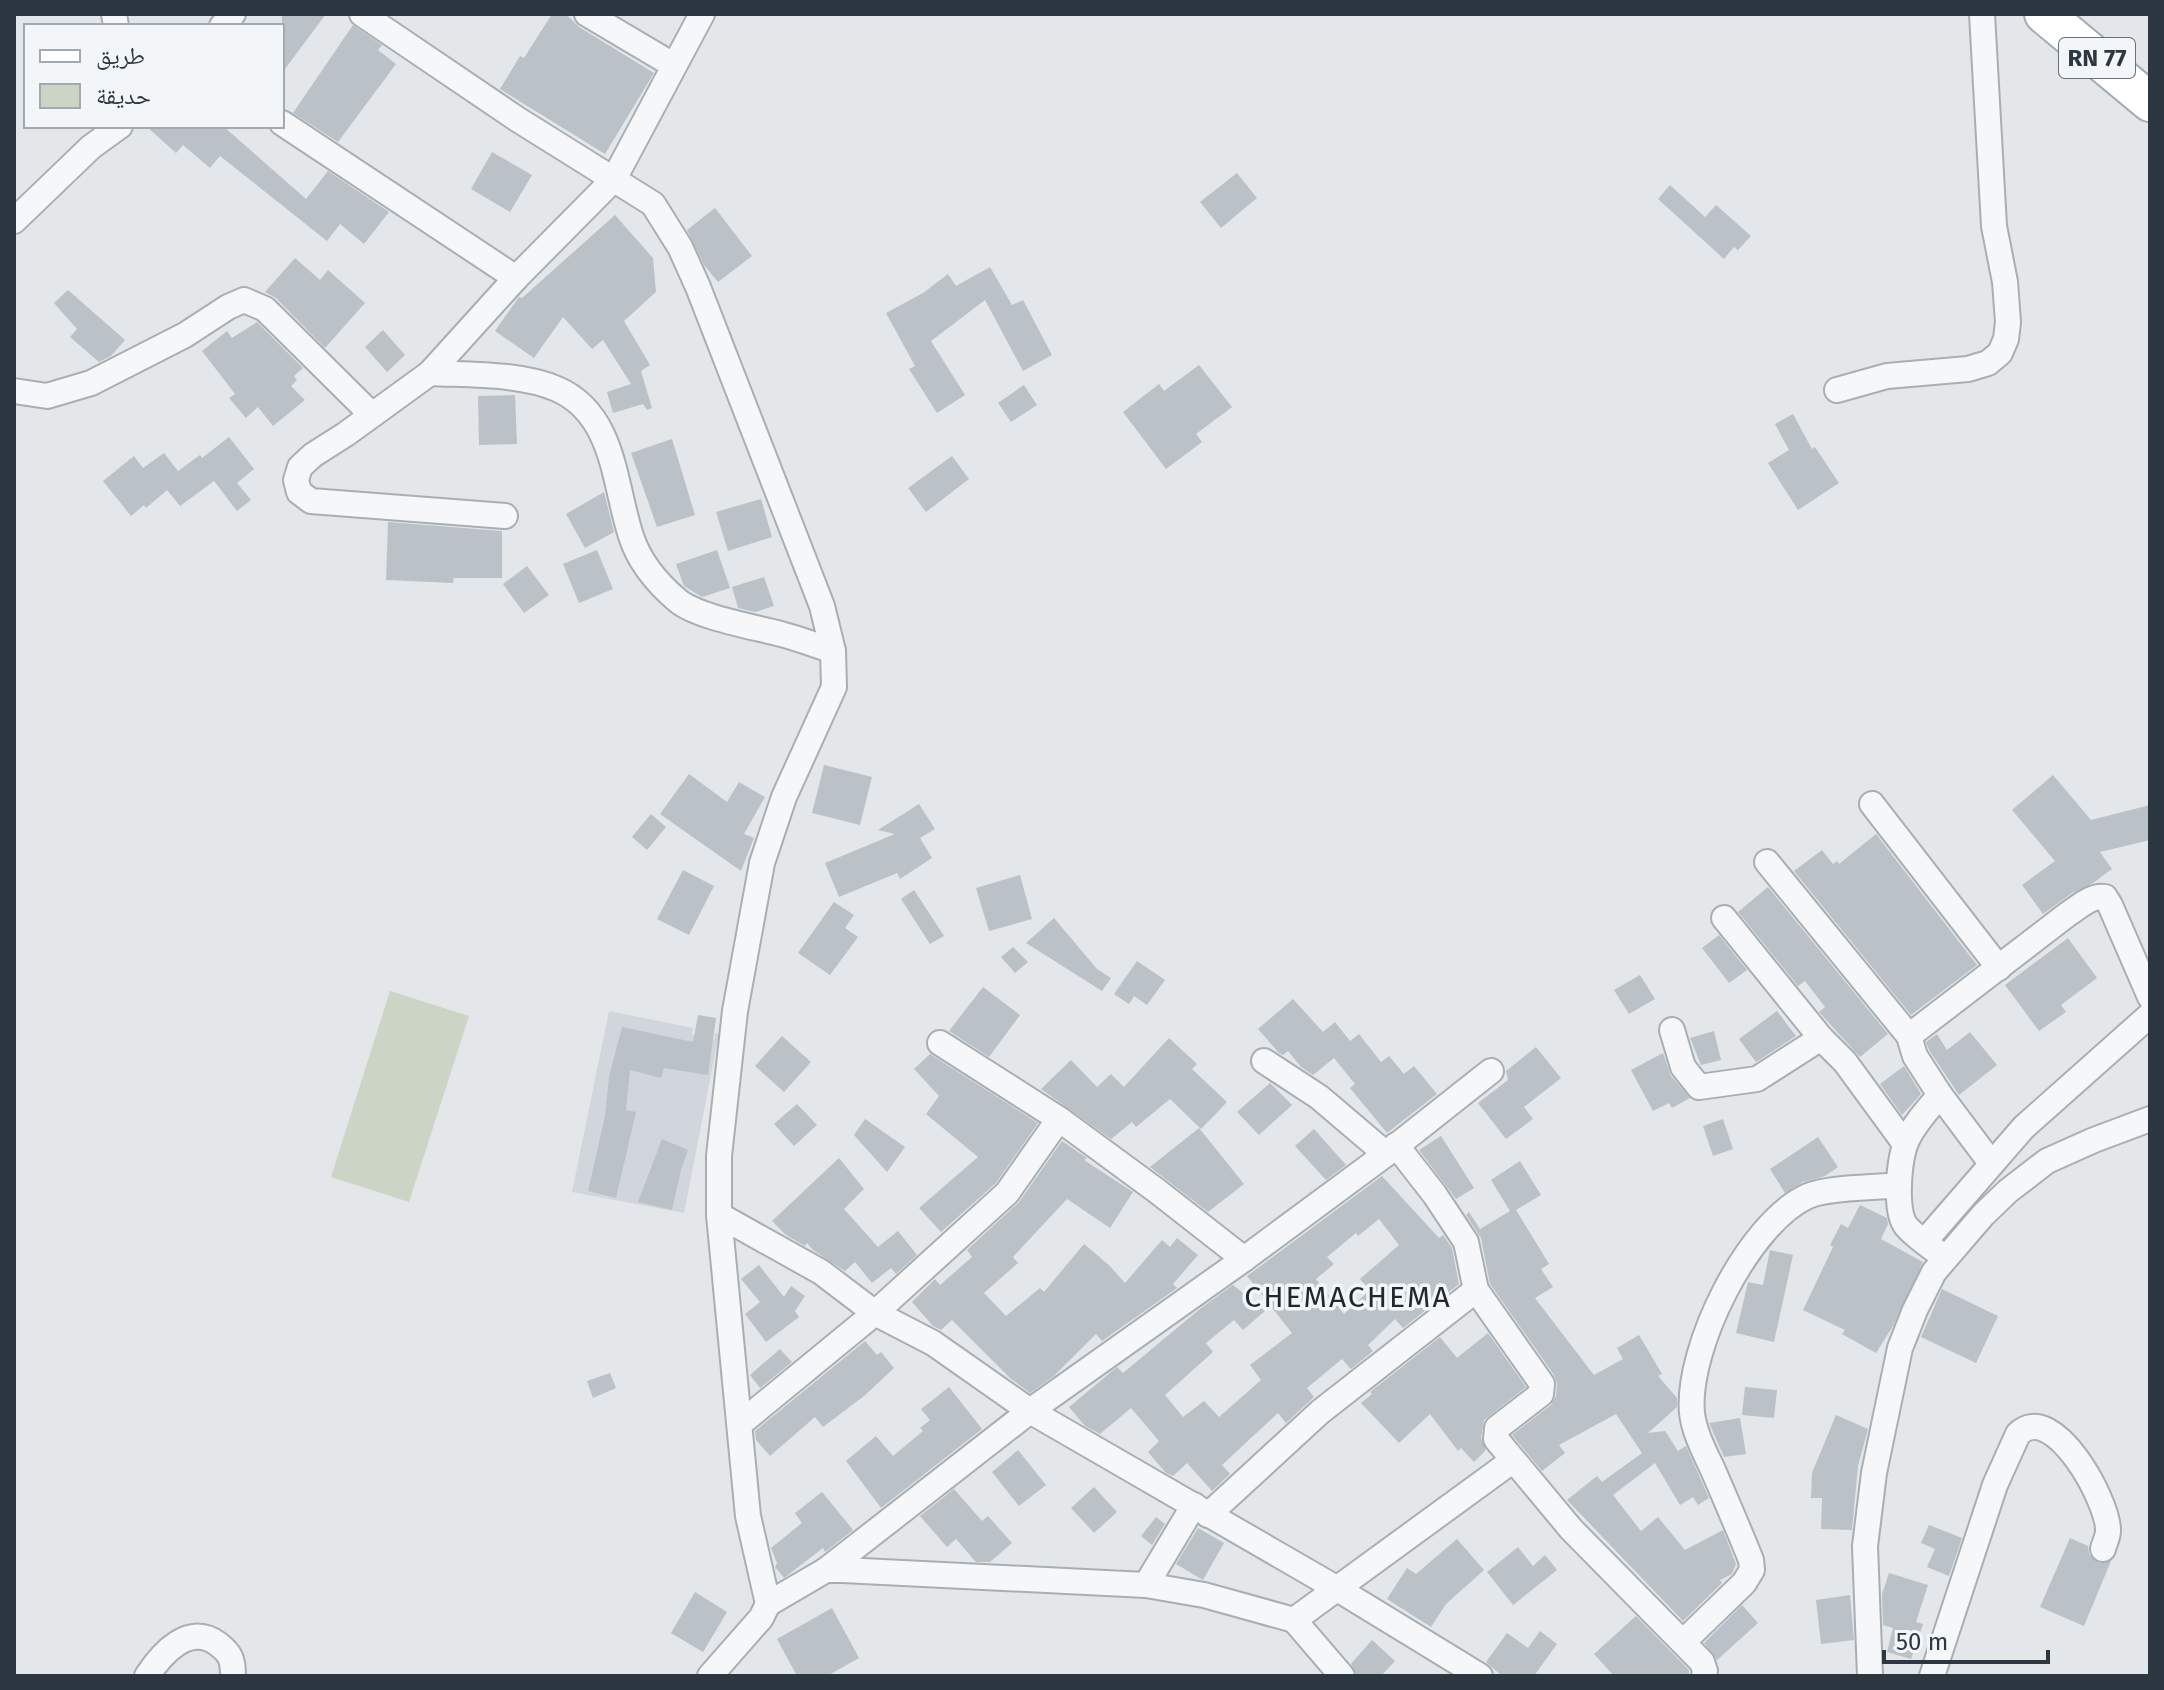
<svg xmlns="http://www.w3.org/2000/svg" width="2164" height="1690" viewBox="0 0 2164 1690" font-family="'Fira Sans','Noto Naskh Arabic',sans-serif">
	<rect width="100%" height="100%" fill="#e3e7ea"/>
	<path fill="#d1d6dc" d="M 609,1011 L 693,1028 L 692,1035 L 714,1040 L 715,1033 L 719,1034 L 684,1213 L 572,1192 Z"/>
	<path fill="#cbd4c5" d="M 390,991 L 469,1016 L 409,1202 L 331,1177 Z"/>
	<g fill="#bac1c7" fill-rule="evenodd">
		<path d="M 282,14 L 326,14 L 282,73 Z"/>
		<path d="M 552,14 L 566,14 L 579,27 L 654,73 L 605,154 L 500,89 L 520,56 L 524,58 Z"/>
		<path d="M 353,25 L 382,45 L 378,50 L 396,64 L 338,142 L 293,113 Z"/>
		<path d="M 146,126 L 223,126 L 306,199 L 328,171 L 389,212 L 364,244 L 340,224 L 327,241 L 220,156 L 210,168 L 183,145 L 176,153 Z"/>
		<path d="M 492,152 L 532,175 L 510,212 L 471,189 Z"/>
		<path d="M 1237,173 L 1257,198 L 1221,228 L 1200,202 Z"/>
		<path d="M 1670,185 L 1705,217 L 1716,205 L 1751,236 L 1738,250 L 1734,247 L 1724,259 L 1658,199 Z"/>
		<path d="M 715,208 L 752,256 L 718,282 L 704,265 L 687,230 Z"/>
		<path d="M 615,215 L 653,258 L 656,292 L 624,321 L 650,365 L 641,371 L 652,408 L 647,410 L 643,404 L 613,413 L 607,392 L 631,384 L 603,340 L 592,349 L 563,317 L 534,358 L 495,331 L 519,297 L 522,298 Z"/>
		<path d="M 295,258 L 320,280 L 328,270 L 365,303 L 325,348 L 276,298 L 265,292 Z"/>
		<path d="M 990,267 L 1012,305 L 1023,300 L 1052,355 L 1023,371 L 985,300 L 931,341 L 965,395 L 937,413 L 909,369 L 915,366 L 886,313 L 923,293 L 948,274 L 956,286 Z"/>
		<path d="M 68,290 L 125,340 L 111,356 L 99,362 L 70,337 L 77,329 L 54,303 Z"/>
		<path d="M 257,322 L 303,368 L 294,376 L 297,380 L 291,386 L 305,400 L 273,426 L 258,407 L 246,418 L 229,398 L 235,394 L 202,351 L 227,331 L 232,338 Z"/>
		<path d="M 383,330 L 405,355 L 387,372 L 365,347 Z"/>
		<path d="M 1199,365 L 1232,407 L 1196,434 L 1202,442 L 1166,469 L 1123,412 L 1159,384 L 1164,391 Z"/>
		<path d="M 1024,385 L 1037,405 L 1011,422 L 998,403 Z"/>
		<path d="M 515,395 L 517,444 L 479,445 L 478,396 Z"/>
		<path d="M 1793,414 L 1812,449 L 1815,447 L 1839,483 L 1798,510 L 1768,463 L 1789,450 L 1775,424 Z"/>
		<path d="M 229,437 L 254,469 L 237,483 L 251,500 L 237,511 L 214,481 L 180,506 L 167,490 L 146,508 L 144,505 L 131,516 L 103,481 L 134,456 L 143,468 L 164,453 L 178,471 L 200,455 L 202,458 Z"/>
		<path d="M 672,439 L 695,515 L 657,527 L 631,453 Z"/>
		<path d="M 952,456 L 969,479 L 926,512 L 908,488 Z"/>
		<path d="M 604,492 L 614,532 L 585,548 L 566,514 Z"/>
		<path d="M 761,499 L 772,537 L 728,551 L 716,512 Z"/>
		<path d="M 388,522 L 502,531 L 502,578 L 454,578 L 453,583 L 386,580 Z"/>
		<path d="M 597,550 L 613,589 L 579,603 L 563,564 Z"/>
		<path d="M 717,550 L 730,588 L 702,597 L 684,586 L 676,564 Z"/>
		<path d="M 527,566 L 549,595 L 524,613 L 503,584 Z"/>
		<path d="M 764,577 L 774,606 L 755,612 L 738,608 L 732,587 Z"/>
		<path d="M 824,765 L 872,777 L 860,825 L 812,813 Z"/>
		<path d="M 689,774 L 727,802 L 739,782 L 765,797 L 744,834 L 754,838 L 741,871 L 660,814 Z"/>
		<path d="M 2053,775 L 2091,820 L 2150,805 L 2150,840 L 2100,852 L 2112,869 L 2093,883 L 2072,893 L 2043,914 L 2022,885 L 2055,861 L 2012,810 Z"/>
		<path d="M 919,804 L 935,829 L 920,838 L 932,858 L 900,879 L 897,873 L 839,897 L 825,863 L 895,834 L 878,830 Z"/>
		<path d="M 651,814 L 666,827 L 647,850 L 632,837 Z"/>
		<path d="M 1876,834 L 1977,965 L 1911,1015 L 1794,871 L 1822,850 L 1833,864 L 1837,861 L 1839,864 Z"/>
		<path d="M 683,870 L 714,886 L 689,935 L 657,919 Z"/>
		<path d="M 1020,875 L 1032,919 L 989,931 L 976,888 Z"/>
		<path d="M 1768,887 L 1888,1034 L 1860,1057 L 1819,1012 L 1825,1007 L 1805,981 L 1798,986 L 1738,912 Z"/>
		<path d="M 914,890 L 944,936 L 930,944 L 901,899 Z"/>
		<path d="M 834,902 L 854,915 L 845,928 L 858,937 L 830,975 L 798,953 Z"/>
		<path d="M 1054,918 L 1097,969 L 1111,978 L 1102,991 L 1026,943 Z"/>
		<path d="M 1719,935 L 1747,970 L 1729,983 L 1702,948 Z"/>
		<path d="M 2068,938 L 2097,978 L 2061,1005 L 2066,1012 L 2039,1031 L 2005,985 Z"/>
		<path d="M 1013,947 L 1028,962 L 1015,973 L 1001,957 Z"/>
		<path d="M 1137,961 L 1165,980 L 1147,1005 L 1134,996 L 1129,1004 L 1114,994 Z"/>
		<path d="M 1640,975 L 1655,999 L 1629,1014 L 1614,990 Z"/>
		<path d="M 983,987 L 1020,1015 L 989,1057 L 949,1031 Z"/>
		<path d="M 1293,999 L 1323,1032 L 1335,1022 L 1350,1041 L 1359,1034 L 1381,1062 L 1389,1056 L 1404,1074 L 1414,1066 L 1437,1094 L 1387,1133 L 1350,1088 L 1355,1084 L 1334,1058 L 1313,1075 L 1301,1067 L 1288,1051 L 1283,1055 L 1279,1053 L 1258,1029 Z"/>
		<path d="M 1777,1011 L 1796,1036 L 1756,1062 L 1739,1039 Z"/>
		<path d="M 698,1015 L 716,1018 L 708,1075 L 664,1068 L 661,1078 L 630,1070 L 626,1110 L 636,1112 L 616,1198 L 588,1191 L 605,1116 L 609,1077 L 622,1027 L 693,1042 Z"/>
		<path d="M 1714,1031 L 1721,1060 L 1701,1065 L 1690,1038 Z"/>
		<path d="M 1970,1032 L 1997,1065 L 1959,1095 L 1929,1050 L 1926,1042 L 1937,1034 L 1947,1050 Z"/>
		<path d="M 782,1036 L 811,1062 L 784,1092 L 755,1066 Z"/>
		<path d="M 1169,1038 L 1197,1064 L 1192,1069 L 1227,1102 L 1201,1129 L 1170,1099 L 1136,1127 L 1132,1122 L 1111,1139 L 1041,1089 L 1071,1060 L 1097,1087 L 1111,1074 L 1124,1087 Z"/>
		<path d="M 1536,1047 L 1561,1078 L 1524,1107 L 1533,1119 L 1506,1139 L 1478,1103 L 1508,1080 L 1506,1071 Z"/>
		<path d="M 1663,1053 L 1671,1076 L 1690,1098 L 1672,1108 L 1669,1103 L 1653,1111 L 1631,1070 Z"/>
		<path d="M 930,1054 L 1038,1123 L 996,1183 L 941,1232 L 919,1208 L 978,1157 L 926,1114 L 939,1096 L 914,1069 Z"/>
		<path d="M 1904,1066 L 1921,1094 L 1902,1115 L 1880,1084 Z"/>
		<path d="M 1270,1083 L 1292,1105 L 1259,1135 L 1237,1112 Z"/>
		<path d="M 797,1104 L 817,1125 L 794,1146 L 774,1124 Z"/>
		<path d="M 865,1119 L 905,1147 L 887,1172 L 854,1135 Z"/>
		<path d="M 1723,1119 L 1733,1149 L 1713,1156 L 1703,1126 Z"/>
		<path d="M 1199,1128 L 1244,1184 L 1208,1212 L 1150,1167 Z"/>
		<path d="M 1314,1129 L 1346,1165 L 1326,1180 L 1295,1146 Z"/>
		<path d="M 1441,1136 L 1474,1188 L 1456,1199 L 1419,1150 Z"/>
		<path d="M 1818,1137 L 1838,1167 L 1825,1176 L 1803,1182 L 1785,1193 L 1770,1169 Z"/>
		<path d="M 662,1139 L 688,1150 L 681,1170 L 672,1210 L 638,1202 Z"/>
		<path d="M 1062,1141 L 1087,1158 L 1084,1160 L 1133,1192 L 1110,1228 L 1067,1199 L 1013,1257 L 1018,1263 L 984,1293 L 1006,1316 L 1040,1288 L 1044,1292 L 1084,1244 L 1110,1266 L 1125,1283 L 1162,1240 L 1170,1247 L 1177,1238 L 1198,1255 L 1173,1284 L 1177,1288 L 1102,1341 L 1096,1334 L 1054,1376 L 1030,1393 L 1010,1378 L 952,1320 L 941,1330 L 933,1326 L 912,1302 L 935,1279 L 940,1285 L 972,1257 L 967,1250 L 1019,1202 Z"/>
		<path d="M 839,1158 L 864,1189 L 844,1209 L 878,1247 L 898,1231 L 917,1255 L 896,1274 L 891,1268 L 872,1283 L 855,1262 L 845,1271 L 813,1250 L 807,1243 L 805,1246 L 786,1235 L 772,1221 Z"/>
		<path d="M 1520,1161 L 1541,1195 L 1516,1210 L 1549,1264 L 1541,1269 L 1553,1287 L 1535,1298 L 1594,1375 L 1623,1359 L 1617,1348 L 1639,1335 L 1662,1374 L 1658,1376 L 1677,1398 L 1677,1407 L 1648,1433 L 1665,1431 L 1678,1451 L 1686,1446 L 1709,1498 L 1698,1505 L 1693,1497 L 1680,1505 L 1655,1463 L 1613,1495 L 1641,1531 L 1658,1517 L 1685,1550 L 1723,1530 L 1736,1564 L 1732,1574 L 1720,1580 L 1722,1583 L 1683,1621 L 1567,1500 L 1597,1476 L 1602,1482 L 1642,1453 L 1616,1414 L 1559,1445 L 1565,1453 L 1542,1471 L 1512,1435 L 1551,1405 L 1556,1396 L 1557,1384 L 1554,1375 L 1490,1284 L 1481,1238 L 1466,1215 L 1469,1212 L 1480,1229 L 1510,1211 L 1491,1180 Z"/>
		<path d="M 1382,1176 L 1439,1238 L 1443,1235 L 1452,1248 L 1459,1284 L 1403,1328 L 1395,1319 L 1368,1345 L 1373,1351 L 1351,1369 L 1342,1359 L 1307,1388 L 1314,1397 L 1286,1423 L 1278,1413 L 1222,1465 L 1230,1474 L 1212,1491 L 1187,1463 L 1173,1476 L 1166,1473 L 1148,1452 L 1159,1441 L 1131,1408 L 1100,1434 L 1085,1426 L 1069,1407 L 1117,1367 L 1123,1373 L 1201,1308 L 1233,1285 L 1265,1311 L 1243,1330 L 1234,1320 L 1206,1343 L 1213,1352 L 1165,1395 L 1183,1417 L 1204,1401 L 1219,1417 L 1261,1380 L 1250,1365 L 1292,1333 L 1247,1276 ZM 1379,1219 L 1399,1245 L 1360,1279 L 1370,1290 L 1344,1314 L 1316,1279 L 1334,1264 L 1327,1257 L 1356,1233 L 1358,1236 Z"/>
		<path d="M 1860,1205 L 1887,1218 L 1888,1224 L 1881,1239 L 1923,1262 L 1893,1326 L 1876,1353 L 1842,1334 L 1845,1330 L 1803,1310 L 1833,1247 L 1830,1245 L 1841,1224 L 1848,1228 Z"/>
		<path d="M 1770,1250 L 1793,1255 L 1774,1342 L 1736,1333 L 1748,1282 L 1763,1285 Z"/>
		<path d="M 759,1265 L 784,1297 L 791,1286 L 805,1296 L 795,1311 L 799,1317 L 766,1342 L 745,1314 L 760,1302 L 741,1279 Z"/>
		<path d="M 1942,1289 L 1998,1316 L 1976,1363 L 1921,1337 Z"/>
		<path d="M 1488,1333 L 1526,1387 L 1484,1420 L 1481,1438 L 1486,1450 L 1474,1462 L 1461,1448 L 1458,1451 L 1430,1414 L 1399,1443 L 1361,1403 L 1372,1394 L 1370,1392 L 1440,1337 L 1457,1358 Z"/>
		<path d="M 865,1341 L 877,1355 L 881,1352 L 894,1368 L 864,1396 L 823,1427 L 815,1417 L 770,1456 L 756,1440 L 755,1431 Z"/>
		<path d="M 780,1349 L 792,1362 L 760,1388 L 750,1375 Z"/>
		<path d="M 610,1373 L 616,1388 L 593,1398 L 587,1381 Z"/>
		<path d="M 949,1387 L 982,1429 L 881,1508 L 846,1461 L 876,1436 L 893,1456 L 923,1431 L 920,1428 L 930,1420 L 921,1409 Z"/>
		<path d="M 1745,1387 L 1777,1390 L 1774,1418 L 1742,1415 Z"/>
		<path d="M 1836,1415 L 1868,1429 L 1858,1466 L 1852,1530 L 1821,1529 L 1822,1498 L 1811,1498 L 1812,1473 Z"/>
		<path d="M 1740,1418 L 1746,1454 L 1724,1457 L 1709,1423 Z"/>
		<path d="M 1018,1450 L 1046,1485 L 1019,1506 L 992,1472 Z"/>
		<path d="M 1094,1487 L 1117,1512 L 1094,1533 L 1071,1508 Z"/>
		<path d="M 954,1489 L 982,1521 L 988,1516 L 1012,1543 L 990,1562 L 976,1562 L 956,1539 L 947,1547 L 920,1516 Z"/>
		<path d="M 822,1492 L 853,1530 L 825,1552 L 823,1548 L 784,1578 L 775,1567 L 777,1563 L 771,1548 L 802,1523 L 795,1513 Z"/>
		<path d="M 1156,1517 L 1165,1524 L 1152,1545 L 1141,1536 Z"/>
		<path d="M 1929,1525 L 1962,1538 L 1949,1576 L 1927,1567 L 1935,1549 L 1921,1543 Z"/>
		<path d="M 1198,1528 L 1224,1543 L 1203,1580 L 1176,1564 Z"/>
		<path d="M 2070,1538 L 2088,1546 L 2089,1554 L 2099,1563 L 2111,1561 L 2084,1626 L 2040,1607 Z"/>
		<path d="M 1457,1539 L 1484,1570 L 1446,1604 L 1431,1627 L 1387,1599 L 1407,1568 L 1416,1574 Z"/>
		<path d="M 1518,1547 L 1533,1566 L 1545,1555 L 1557,1570 L 1513,1605 L 1487,1572 Z"/>
		<path d="M 1889,1573 L 1928,1585 L 1916,1622 L 1923,1624 L 1911,1659 L 1887,1652 L 1893,1628 L 1883,1625 L 1882,1594 Z"/>
		<path d="M 695,1592 L 727,1612 L 703,1652 L 671,1633 Z"/>
		<path d="M 1850,1595 L 1854,1640 L 1821,1644 L 1816,1600 Z"/>
		<path d="M 1742,1605 L 1758,1623 L 1717,1660 L 1704,1643 Z"/>
		<path d="M 832,1608 L 859,1658 L 827,1676 L 797,1676 L 777,1639 Z"/>
		<path d="M 1636,1616 L 1689,1670 L 1689,1676 L 1614,1676 L 1594,1654 Z"/>
		<path d="M 1540,1631 L 1557,1644 L 1534,1676 L 1502,1676 L 1486,1662 L 1507,1633 L 1528,1648 Z"/>
		<path d="M 1372,1640 L 1395,1661 L 1381,1676 L 1357,1676 L 1351,1664 Z"/>
	</g>
	<g fill="none" stroke-linecap="round" stroke-linejoin="round">
		<defs>
			<g id="street">
				<path d="M 114,14 L 116,26"/>
				<path d="M 362,14 L 517,119 L 653,204 L 680,247 L 698,287 L 822,606 L 833,651 L 834,687 L 784,797 L 762,863 L 735,1011 L 719,1156 L 719,1215 L 748,1516 L 768,1604 L 826,1570 L 843,1570 L 1146,1585 L 1204,1595 L 1294,1620 L 1512,1461"/>
				<path d="M 587,14 L 673,65"/>
				<path d="M 222,26 L 233,14"/>
				<path d="M 282,123 L 516,278"/>
				<path d="M 14,221 L 91,147 L 120,126"/>
				<path d="M 430,373 C 468,375 521,373 557,389 C 615,414 614,485 631,536 C 639,561 657,583 677,600 C 696,617 755,627 781,634 C 799,639 816,645 833,651"/>
				<path d="M 1837,390 L 1887,376 L 1968,369 L 1988,363 L 2000,353 L 2006,339 L 2008,322 L 2005,282 L 1994,226 L 1982,14"/>
				<path d="M 14,391 L 47,396 L 91,383 L 185,335 L 228,307 L 244,300 L 265,309 L 372,415"/>
				<path d="M 505,516 L 311,501 L 299,492 L 296,480 L 300,467 L 313,455 L 346,434 L 430,373 L 516,278 L 614,179 L 702,14"/>
				<path d="M 1872,804 L 1999,968"/>
				<path d="M 1767,862 L 1909,1036 L 1915,1056 L 1940,1095 C 1928,1109 1915,1123 1907,1140 C 1899,1158 1894,1211 1906,1226 C 1916,1238 1933,1248 1945,1258"/>
				<path d="M 1724,918 L 1821,1038 L 1845,1062 L 1905,1144"/>
				<path d="M 1672,1030 L 1683,1067 L 1699,1087 L 1757,1079 L 1821,1038"/>
				<path d="M 1909,1036 L 2068,914 C 2079,907 2091,895 2105,897 L 2110,905 L 2150,997"/>
				<path d="M 940,1043 L 1059,1119 L 1157,1191 L 1244,1259"/>
				<path d="M 1264,1061 L 1319,1097 L 1386,1154"/>
				<path d="M 1940,1095 L 1991,1163"/>
				<path d="M 1396,1145 L 1435,1195 L 1466,1242 L 1476,1290 L 1542,1384 L 1541,1394 L 1497,1428 L 1496,1439 L 1571,1529 L 1702,1662 L 1705,1671 L 1704,1676"/>
				<path d="M 719,1215 L 821,1272 L 875,1313 L 933,1343 L 1030,1411 L 1336,1588 L 1480,1676"/>
				<path d="M 1925,1241 L 2024,1127 L 2150,1015"/>
				<path d="M 741,1423 L 875,1313 L 1007,1193 L 1059,1119"/>
				<path d="M 1208,1515 L 1320,1412 L 1476,1290"/>
				<path d="M 826,1570 L 1030,1411 L 1244,1259 L 1386,1154 L 1491,1071"/>
				<path d="M 1146,1585 L 1194,1505"/>
				<path d="M 1294,1620 L 1342,1676"/>
				<path d="M 1683,1642 L 1744,1583 L 1752,1570 L 1751,1560 C 1739,1530 1726,1500 1713,1470 C 1705,1453 1694,1432 1692,1413 C 1686,1349 1748,1223 1808,1196 C 1829,1187 1875,1188 1899,1185"/>
				<path d="M 147,1676 C 162,1653 190,1622 218,1644 C 231,1654 233,1660 233,1676"/>
				<path d="M 710,1676 L 761,1618 L 768,1604"/>
				<path d="M 1870,1676 L 1865,1546 L 1874,1473 L 1900,1348 L 1915,1310 L 1934,1272 L 1983,1215 L 2008,1191 L 2047,1161 L 2094,1140 L 2150,1119"/>
				<path d="M 1932,1676 L 1995,1485 L 2018,1434 C 2053,1399 2109,1502 2108,1531 C 2108,1537 2104,1544 2103,1549"/>
			</g>
			<path id="primary" d="M 2044,14 L 2150,102"/>
		</defs>
		<use href="#street" stroke="#a8afb4" stroke-width="28"/>
		<use href="#primary" stroke="#a3adb5" stroke-width="42"/>
		<use href="#street" stroke="#f6f7f9" stroke-width="24"/>
		<use href="#primary" stroke="#fff" stroke-width="38"/>
	</g>
	<g text-anchor="middle" stroke-width="7" stroke-linejoin="round" paint-order="stroke">
		<rect fill="#f3f6f8" stroke="#687079" stroke-width="2" x="2059" y="38" width="76" height="40" rx="6"/>
		<g font-size="24" font-weight="bold" fill="#2c3742">
			<text x="2097" y="66">RN 77</text>
		</g>
		<g font-size="30" letter-spacing="2" fill="#1e2833" stroke="#f3f6f8">
			<text x="1348" y="1307">CHEMACHEMA</text>
		</g>
	</g>
	<rect width="2164" height="1690" fill="none" stroke="#2c3742" stroke-width="32"/>
	<rect x="24" y="24" width="260" height="104" fill="#f3f6f8" stroke="#a3aaaf" stroke-width="2"/>
	<rect x="40" y="50" width="40" height="12" fill="#ffffff" stroke="#a3aaaf" stroke-width="2"/>
	<text x="96" y="64" font-size="24" fill="#2c3742">طريق</text>
	<rect x="40" y="84" width="40" height="24" fill="#cbd4c5" stroke="#a3aaaf" stroke-width="2"/>
	<text x="96" y="104" font-size="24" fill="#2c3742">حديقة</text>
	<path d="M1884 1650v12h164v-12" fill="none" stroke="#2c3742" stroke-width="4"/>
	<text x="1896" y="1650" font-size="24" fill="#2c3742" stroke="#f3f6f8" stroke-width="6" paint-order="stroke">50 m</text>
</svg>
